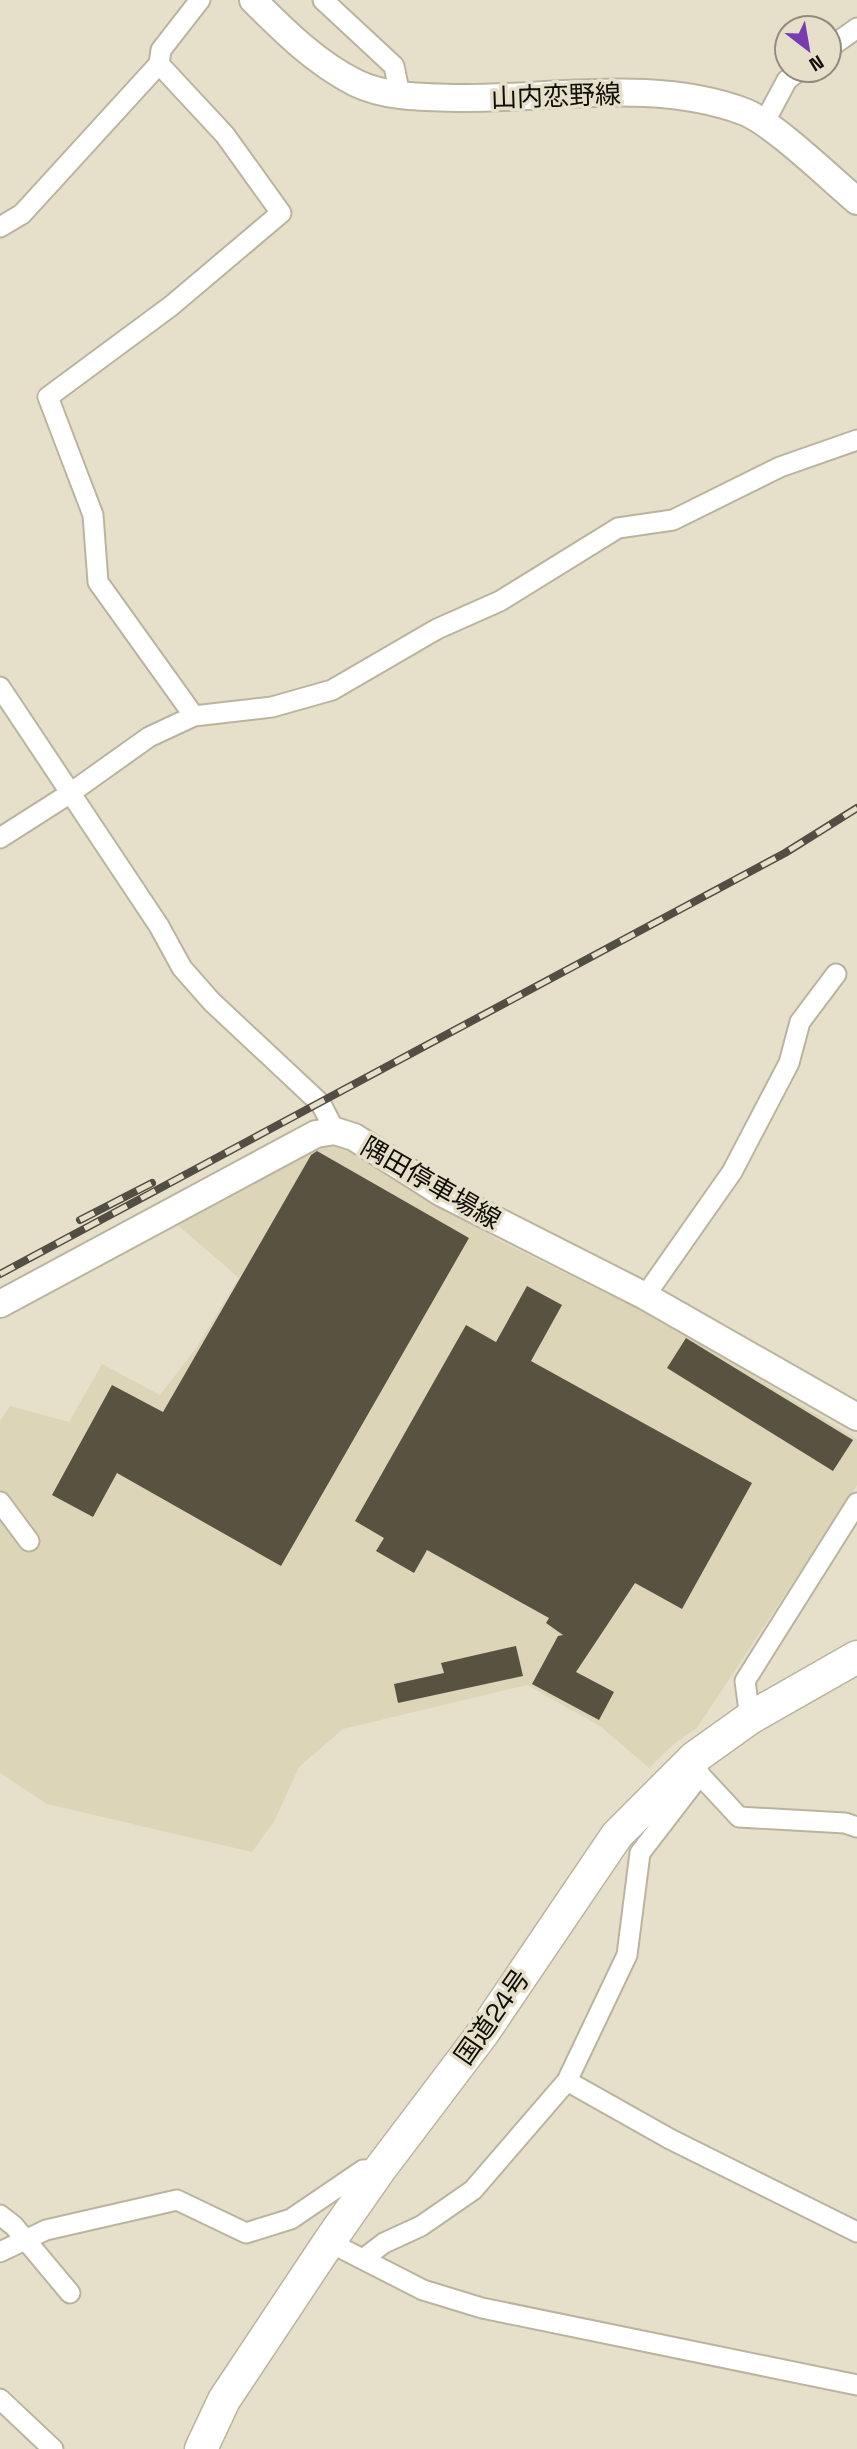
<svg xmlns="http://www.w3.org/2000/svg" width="857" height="2449" viewBox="0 0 857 2449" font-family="'Space Grotesk','Noto Sans JP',sans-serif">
	<rect width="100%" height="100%" fill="#e6e0cb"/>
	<path fill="#ddd5b8" d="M 322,1139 L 336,1139 L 498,1240 L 672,1326 L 857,1439 L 857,1485 L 697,1728 L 674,1744 L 649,1768 L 600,1726 L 527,1685 L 343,1729 L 299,1767 L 274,1822 L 252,1852 L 47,1804 L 0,1773 L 0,1421 L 10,1406 L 69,1422 L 102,1364 L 160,1395 L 194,1351 L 239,1278 L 173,1221 Z"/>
	<g fill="#585341">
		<path d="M 317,1151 L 469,1238 L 281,1566 L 117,1473 L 93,1517 L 52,1495 L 112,1385 L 163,1412 L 311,1155 Z"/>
		<path d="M 527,1286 L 562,1305 L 531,1361 L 752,1483 L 682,1609 L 635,1583 L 576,1672 L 614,1692 L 599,1720 L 532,1684 L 558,1636 L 563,1635 L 546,1623 L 549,1618 L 427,1550 L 414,1573 L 376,1551 L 384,1538 L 355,1521 L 466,1325 L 496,1342 Z"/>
		<path d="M 686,1338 L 853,1440 L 833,1471 L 667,1368 Z"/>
		<path d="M 516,1646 L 523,1676 L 398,1703 L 394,1684 L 444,1673 L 441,1663 Z"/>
	</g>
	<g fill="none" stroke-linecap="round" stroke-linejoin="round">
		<defs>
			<g id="minor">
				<path d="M 323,0 L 394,66 L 400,95"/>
				<path d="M 829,48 L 857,28"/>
				<path d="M 764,123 L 787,80 L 800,70"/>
				<path d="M 0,227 L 22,214 L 159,64"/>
				<path d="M 0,687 L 159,926 L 182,968 L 212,1002 L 321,1104 L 335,1131"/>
				<path d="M 194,716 L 98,582 L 93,515 L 48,397 L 171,306 L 281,213 L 225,135 L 159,64 L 161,50 L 200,0"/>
				<path d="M 0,838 L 69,794 L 149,737 L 194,716 L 272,707 L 332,690 L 437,629 L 500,601 L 618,528 L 673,520 L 780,467 L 857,440"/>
				<path d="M 645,1296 L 732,1172 L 789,1063 L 800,1022 L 836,974"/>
				<path d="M 0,1502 L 29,1541"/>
				<path d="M 750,1718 L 745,1681 L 857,1503"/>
				<path d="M 700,1775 L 739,1817 L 845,1823 L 857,1827"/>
				<path d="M 567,2081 L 670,2139 L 857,2232"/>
				<path d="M 0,2215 L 14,2226 L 70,2293"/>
				<path d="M 329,2242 L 423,2290 L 482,2308 L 857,2385"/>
				<path d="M 0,2252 L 46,2230 L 177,2200 L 246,2233 L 291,2219 L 363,2170 L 380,2169"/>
				<path d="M 363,2259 L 384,2243 L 421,2226 L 473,2190 L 567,2081 L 627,1955 L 640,1853 L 700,1775 L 694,1758"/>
				<path d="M 0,2399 L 53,2449"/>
			</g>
			<g id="secondary">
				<path d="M 253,0 C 284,31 316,63 356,83 C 387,98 426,97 460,98 C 554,99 655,78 745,112 C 773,123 831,179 857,201"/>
				<path d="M 0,1304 L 316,1134 L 335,1131 L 354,1137 L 442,1193 L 645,1296 L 857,1417"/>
			</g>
			<path id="trunk" d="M 201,2449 L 224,2400 L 329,2242 L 380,2169 L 483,2033 L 617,1835 L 694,1758 L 750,1718 L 857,1657"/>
		</defs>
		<use href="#minor" stroke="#bab49f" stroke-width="23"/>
		<use href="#secondary" stroke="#bab49f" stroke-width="30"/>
		<use href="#trunk" stroke="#bab49f" stroke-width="35"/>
		<use href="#minor" stroke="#fff" stroke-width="19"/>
		<use href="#secondary" stroke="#fff" stroke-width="26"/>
		<use href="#trunk" stroke="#fff" stroke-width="32"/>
		<defs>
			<g id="rail">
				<path d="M 80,1220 L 152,1183"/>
				<path d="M 0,1274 L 785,853 L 857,808"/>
			</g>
		</defs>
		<use href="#rail" stroke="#524e43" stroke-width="8"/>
		<use href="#rail" stroke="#e6e0cb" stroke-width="5" stroke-dasharray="16" stroke-linecap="butt"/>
	</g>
	<g text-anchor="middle" stroke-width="7" stroke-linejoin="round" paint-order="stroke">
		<g font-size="26" fill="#100e07" stroke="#e6e0cb">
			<text transform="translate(556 96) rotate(-2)" y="9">山内恋野線</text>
			<text transform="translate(431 1183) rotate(30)" y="9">隅田停車場線</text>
			<text transform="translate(492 2017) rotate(-55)" y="9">国道24号</text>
		</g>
	</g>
	<g transform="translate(808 49) rotate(149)"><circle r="33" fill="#e6e0cb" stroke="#908c7d" stroke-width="2"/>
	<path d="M0-5L12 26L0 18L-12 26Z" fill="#783bb0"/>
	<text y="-10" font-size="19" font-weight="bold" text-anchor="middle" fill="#100e07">N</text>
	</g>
</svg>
